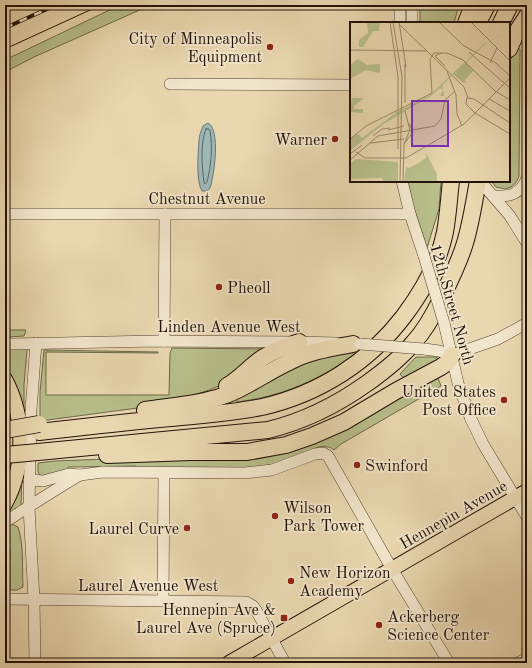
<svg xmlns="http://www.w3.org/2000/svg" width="532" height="668" viewBox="0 0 532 668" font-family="'Old Standard TT',serif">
	<rect width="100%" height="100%" fill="#e9d7af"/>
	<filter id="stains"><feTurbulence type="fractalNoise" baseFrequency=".005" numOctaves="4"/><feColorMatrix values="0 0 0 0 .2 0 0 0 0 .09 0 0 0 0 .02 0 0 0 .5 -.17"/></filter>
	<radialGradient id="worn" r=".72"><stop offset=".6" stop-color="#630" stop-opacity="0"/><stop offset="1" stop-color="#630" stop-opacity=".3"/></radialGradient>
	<g fill="#b7be8a" stroke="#6d6849">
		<path d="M 120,5 L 151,5 L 34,57 L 5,72 L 5,60 Z"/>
		<path d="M 420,5 L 459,5 L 454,23 L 420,23 Z"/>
		<path d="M 516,48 L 520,49 L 519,176 C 516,184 513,187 505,189 L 496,187 L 491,181 L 509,181 L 509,63 Z"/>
		<path d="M 408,181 L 441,181 L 439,209 L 427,248 L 412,202 Z"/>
		<path d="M 5,330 L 26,330 L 24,336 L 7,337 L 5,337 Z"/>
		<path d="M 5,346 L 26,347 L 27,350 L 24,385 L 24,422 L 10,380 L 5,372 Z"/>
		<path d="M 172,348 L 268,349 L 219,386 L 175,403 L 40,421 L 40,392 L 44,350 L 158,352 L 158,353 L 46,352 L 46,395 L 169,395 L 170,353 Z"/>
		<path d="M 342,352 L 352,352 L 354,355 C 317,381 283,396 237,402 L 235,394 L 291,366 Z"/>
		<path d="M 416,357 L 437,357 L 438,364 L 405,380 L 400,374 Z"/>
		<path d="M 438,378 L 441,386 L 341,444 L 334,450 C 330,446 323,446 318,447 L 283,463 L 251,468 L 136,468 L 136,466 L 68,467 L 70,471 L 39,477 L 40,475 L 38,472 L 38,463 L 54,461 L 187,456 L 234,459 Z"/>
		<path d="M 5,387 L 15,423 L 7,424 L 5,419 Z"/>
		<path d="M 22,472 L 21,506 L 5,519 L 5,512 Z"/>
		<path d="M 12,524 L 18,527 C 24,545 22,568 23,587 L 17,590 L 10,590 L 10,547 L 5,547 L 5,525 Z"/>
	</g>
	<path fill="#9cb7b6" stroke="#6c7570" d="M 208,123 C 221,130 214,176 210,188 L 207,191 L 202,191 C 196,182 198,153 199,141 C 199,136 201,131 203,126 Z"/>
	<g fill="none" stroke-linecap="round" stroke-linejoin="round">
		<path stroke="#60645f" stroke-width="1" d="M 206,129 L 209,129 L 210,131 C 213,147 211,166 207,182 L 205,184 L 204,182 C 202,168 200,142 206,129 Z"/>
		<defs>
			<g id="minor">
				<path d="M 400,5 L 400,23"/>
				<path d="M 412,23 L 412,5"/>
				<path d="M 170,84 L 351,85"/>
				<path d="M 402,181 L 410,214 L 424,256"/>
				<path d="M 480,181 L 510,216 L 527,243"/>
				<path d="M 494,196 C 510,197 521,194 527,178"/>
				<path d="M 5,214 L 410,214"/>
				<path d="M 444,323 L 458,383 L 470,417 L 483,444 L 527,517"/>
				<path d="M 164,341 L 165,214"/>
				<path d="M 5,343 L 12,344 L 156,341 L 299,342 L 336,343"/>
				<path d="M 424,349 L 439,351 L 452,355"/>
				<path d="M 452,355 L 498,339 L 527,323"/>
				<path d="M 29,480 L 43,481 L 69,474 L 80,475 L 103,472 L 245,473 L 272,470 L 315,454 L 323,453 L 328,456 L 392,569 L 449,663"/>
				<path d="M 5,522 C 30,506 54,490 80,475"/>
				<path d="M 5,599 L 246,602 L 253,606 L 256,610 L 285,663"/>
				<path d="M 163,600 L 164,473"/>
				<path d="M 35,663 L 34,599 L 29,508 L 31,410 L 36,343"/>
				<path d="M 518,663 L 527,658"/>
			</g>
			<g id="major">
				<path d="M 5,379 C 25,416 26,466 5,504"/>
				<path d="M 229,663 L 527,491"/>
			</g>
			<g id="highway">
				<path d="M 466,23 L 473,5"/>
				<path d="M 478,23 L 487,5"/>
				<path d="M 501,23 L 510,5"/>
				<path d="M 509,49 L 516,33 L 527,16"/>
				<path d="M 227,386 C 241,378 251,365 264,357 C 275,350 287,346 299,342"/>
				<path d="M 145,410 C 172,406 200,404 226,395 C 249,386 269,371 291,361 C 310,351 332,348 353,344"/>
				<path d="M 39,432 C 83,427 127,422 171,418 C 201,415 232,413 262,407 C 319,394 369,362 404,316 C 422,292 439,262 445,232 C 448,216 449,198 451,181"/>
				<path d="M 38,452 L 268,430 C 305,421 335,406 366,384 C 383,372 401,358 414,342 C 426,329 434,314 441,299 C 450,281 459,263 465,243 C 471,223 474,202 478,181"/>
				<path d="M 107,455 L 191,452 L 247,452 L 286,445 L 312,436 L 344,422 L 396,391 L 441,367 L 448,362 L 452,355"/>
			</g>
		</defs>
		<use href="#minor" stroke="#544332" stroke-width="12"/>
		<use href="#major" stroke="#231208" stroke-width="16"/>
		<use href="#highway" stroke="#231208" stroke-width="18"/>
		<use href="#minor" stroke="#f1e5cb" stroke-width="11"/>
		<use href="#major" stroke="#e9d7af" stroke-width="14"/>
		<use href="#highway" stroke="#e9d7af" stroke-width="16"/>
		<path stroke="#231208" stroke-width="1" d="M 5,49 L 101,5"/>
		<defs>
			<path id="rail" d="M 5,28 L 56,5"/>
		</defs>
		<use href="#rail" stroke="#231208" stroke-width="4"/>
		<use href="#rail" stroke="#f1e5cb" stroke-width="2.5" stroke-dasharray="8" stroke-linecap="butt"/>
		<defs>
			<g id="minor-bridge">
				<path d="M 424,256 L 444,323"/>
				<path d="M 360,344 L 424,349"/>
			</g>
			<g id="highway-bridge">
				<path d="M 5,430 L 39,424"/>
				<path d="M 5,455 L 38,452"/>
			</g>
		</defs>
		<use href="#minor-bridge" stroke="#544332" stroke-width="12" stroke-linecap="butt"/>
		<use href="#highway-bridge" stroke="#231208" stroke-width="18" stroke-linecap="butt"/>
		<use href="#minor-bridge" stroke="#f1e5cb" stroke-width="11"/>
		<use href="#highway-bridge" stroke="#e9d7af" stroke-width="16"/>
	</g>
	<g fill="#8f2418" stroke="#f1e5cb" stroke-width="1.5">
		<circle cx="270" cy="47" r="4"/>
		<circle cx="335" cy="139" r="4"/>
		<circle cx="219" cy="287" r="4"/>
		<circle cx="504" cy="400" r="4"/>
		<circle cx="357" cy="465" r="4"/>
		<circle cx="275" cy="516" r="4"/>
		<circle cx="187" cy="528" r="4"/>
		<circle cx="291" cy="581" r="4"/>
		<rect x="280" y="614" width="8" height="8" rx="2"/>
		<circle cx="379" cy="625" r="4"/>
	</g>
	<g text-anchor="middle" stroke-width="3.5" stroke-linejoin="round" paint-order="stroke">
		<g font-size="16" fill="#231208" stroke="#f1e5cb" text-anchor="end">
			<text x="262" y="44">City of Minneapolis<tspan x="262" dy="18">Equipment</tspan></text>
			<text x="327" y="145">Warner</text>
			<text x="227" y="293" text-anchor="start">Pheoll</text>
			<text x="496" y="397">United States<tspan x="496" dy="18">Post Office</tspan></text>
			<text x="365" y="471" text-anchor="start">Swinford</text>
			<text x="283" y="513" text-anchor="start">Wilson<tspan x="283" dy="18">Park Tower</tspan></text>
			<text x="179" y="534">Laurel Curve</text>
			<text x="299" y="578" text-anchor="start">New Horizon<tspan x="299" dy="18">Academy</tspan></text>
			<text x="276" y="615">Hennepin Ave &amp;<tspan x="276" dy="18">Laurel Ave (Spruce)</tspan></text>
			<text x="387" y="622" text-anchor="start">Ackerberg<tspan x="387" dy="18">Science Center</tspan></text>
		</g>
		<g font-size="16" fill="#231208" stroke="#f1e5cb">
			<text x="207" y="204">Chestnut Avenue</text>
			<text transform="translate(453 304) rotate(74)" y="6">12th Street North</text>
			<text x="229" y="332">Linden Avenue West</text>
			<text transform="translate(453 514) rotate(-30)" y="6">Hennepin Avenue</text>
			<text x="148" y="591">Laurel Avenue West</text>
		</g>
	</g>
	<g transform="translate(350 22)">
		<rect width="160" height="160" fill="#e9d7af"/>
		<path d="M 17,0 L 30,0 L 29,9 L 23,9 L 13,25 L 9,25 L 9,18 L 18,11 ZM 160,9 L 136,21 L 116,41 L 123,49 L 115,58 L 117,61 L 113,60 L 114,62 L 103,52 L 92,64 L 94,72 L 94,74 L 90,74 L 93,68 L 90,66 L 81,74 L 32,103 L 0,129 L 0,117 L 5,113 L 7,111 L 12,116 L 47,90 L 79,74 L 135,21 ZM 8,37 L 17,43 L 30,42 L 30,51 L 16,48 L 0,57 L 0,43 ZM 2,76 L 14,76 L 4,84 L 4,87 L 13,87 L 13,91 L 0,91 L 12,90 L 0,90 ZM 76,131 L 87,152 L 87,160 L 54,160 L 56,145 L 59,146 L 69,141 L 76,136 ZM 6,137 L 48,140 L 48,160 L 34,160 L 32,156 L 1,157 L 0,160 L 0,142 Z" fill="#b7be8a"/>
		<path fill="none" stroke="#9a886c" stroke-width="1" d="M 40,0 L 48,55 L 48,127M 43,0 L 52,55 L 50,160M 49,0 L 56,45M 89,0 L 114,24 L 146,41M 121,0 L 160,39M 49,2 L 114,65 L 118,76 L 124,77 L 160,101M 0,28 L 77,29M 119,30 L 138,47M 91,31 L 85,34 L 95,44M 140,41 L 147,26M 146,41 L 160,54M 55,42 L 55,81M 138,47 L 160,66M 97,49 L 106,73 L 107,92 L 112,104M 117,75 L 116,82 L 125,91 L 160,112M 139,77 L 160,89M 38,108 L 54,104M 23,114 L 32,107 L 40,106M 0,117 L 16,104 L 82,71 L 80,37 L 84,31 L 97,31 L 113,38 L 145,69 L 160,78M 20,121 L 54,117M 54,122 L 60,108 L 55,89M 6,130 L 15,136 L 56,136 L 114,102 L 160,56M 0,132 L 12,123M 0,138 L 28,114 L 85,104 L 91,97 L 95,78 L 104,70M 53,160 L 54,122 L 63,110 L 59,101"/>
		<path fill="#7b2cbf" fill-opacity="0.15" stroke="#7b2cbf" stroke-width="2" d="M 62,79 L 98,79 L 98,124 L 62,124 Z"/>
		<rect width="160" height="160" fill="none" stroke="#231208" stroke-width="2"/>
	</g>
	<rect width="532" height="668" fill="none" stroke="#e9d7af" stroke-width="20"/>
	<rect x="6" y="6" width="520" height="656" fill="none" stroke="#231208" stroke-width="2"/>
	<rect x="10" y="10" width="512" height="648" fill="none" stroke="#231208"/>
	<rect width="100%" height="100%" filter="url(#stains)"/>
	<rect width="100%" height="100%" fill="url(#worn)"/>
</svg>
